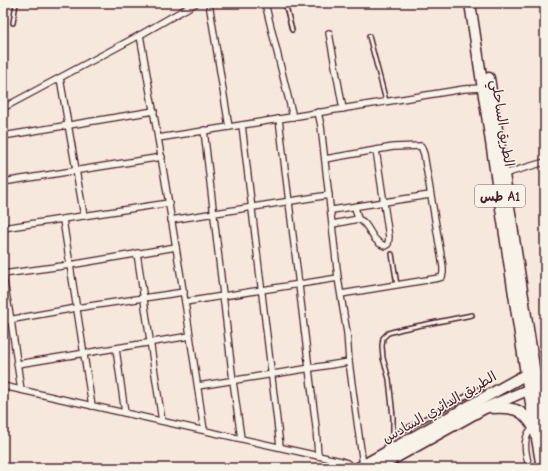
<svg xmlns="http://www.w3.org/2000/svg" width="548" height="471" viewBox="0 0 548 471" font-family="'Comic Neue','Playpen Sans Arabic',sans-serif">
	<rect width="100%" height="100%" fill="#f7e8dd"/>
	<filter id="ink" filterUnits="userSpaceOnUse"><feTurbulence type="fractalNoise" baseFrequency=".025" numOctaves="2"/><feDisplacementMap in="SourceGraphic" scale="8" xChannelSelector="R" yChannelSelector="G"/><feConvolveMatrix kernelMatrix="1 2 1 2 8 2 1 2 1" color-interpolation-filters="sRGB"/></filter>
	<g filter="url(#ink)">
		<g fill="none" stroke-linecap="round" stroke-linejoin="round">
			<defs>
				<g id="service">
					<path d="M 285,3 L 292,30"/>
					<path d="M 13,23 L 16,3"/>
					<path d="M 369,36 L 386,101"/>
					<path d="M 392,254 L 397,285"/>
					<path d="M 393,436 L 483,387"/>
					<path d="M 387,450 L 386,443 L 393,436 L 393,417 L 389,379 L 383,358 L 382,346 L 383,338 L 388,333 L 402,329 L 472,315"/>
				</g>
				<g id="minor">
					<path d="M 209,3 L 229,127"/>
					<path d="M 265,3 L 293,117"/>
					<path d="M 329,33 L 343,109"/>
					<path d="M 140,35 L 196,3"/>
					<path d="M 60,78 L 84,216"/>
					<path d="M 3,108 L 140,35 L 158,138"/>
					<path d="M 318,112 L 321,126 L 338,278 L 347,333 L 349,362 L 363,465"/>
					<path d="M 279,119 L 242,125 L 280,446"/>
					<path d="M 242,125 L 158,138 L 185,302 L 338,278"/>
					<path d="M 204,130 L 233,381 L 241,438"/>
					<path d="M 3,136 L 154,111"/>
					<path d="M 325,159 L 393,147 L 421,146 L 424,154 L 443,267 L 443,273 L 442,277 L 439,278 L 341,294"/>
					<path d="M 504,174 L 545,162"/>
					<path d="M 3,182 L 162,157"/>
					<path d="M 355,207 L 358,219"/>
					<path d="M 332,210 L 430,195"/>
					<path d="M 63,220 L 70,265 L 176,247"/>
					<path d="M 171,220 L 329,195"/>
					<path d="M 333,224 L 358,219 C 370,223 370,241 385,246 L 388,244 L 389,237 L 376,150"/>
					<path d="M 3,228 L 169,203"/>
					<path d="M 137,253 L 162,421"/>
					<path d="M 3,274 L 70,265 L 92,406"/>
					<path d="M 3,277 L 11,320 L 21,390"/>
					<path d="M 185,302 L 204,430"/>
					<path d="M 3,321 L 76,308 L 184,292"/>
					<path d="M 116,349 L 125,413"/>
					<path d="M 18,364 L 190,336"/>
					<path d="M 3,386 L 341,461 L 347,463 L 352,468"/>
					<path d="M 198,386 L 349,362"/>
					<path d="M 318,456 L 316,427 L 279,119 L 464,89 L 483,88"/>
					<path d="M 529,468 C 527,456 522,443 529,432 L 536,432"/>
				</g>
				<g id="trunk">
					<path d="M 470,3 L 526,374 L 542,468"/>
					<path d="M 489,78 L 545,438"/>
					<path d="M 493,408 C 514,407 523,409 534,428"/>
					<path d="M 358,468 L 532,371"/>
					<path d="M 377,468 L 483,409 L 530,389 L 532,384"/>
				</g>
			</defs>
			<use href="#service" stroke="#4a1f2b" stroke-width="6"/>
			<use href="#minor" stroke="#4a1f2b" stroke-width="8"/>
			<use href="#trunk" stroke="#4a1f2b" stroke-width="13"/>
			<use href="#service" stroke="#f7f3e8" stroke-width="3"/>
			<use href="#minor" stroke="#f7f3e8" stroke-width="5.5"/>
			<use href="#trunk" stroke="#f7f3e8" stroke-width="10"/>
		</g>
	</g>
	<g text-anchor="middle" stroke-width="3" stroke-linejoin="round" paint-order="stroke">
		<rect fill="#f7f3e8" stroke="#7e5f64" stroke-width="1" x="475" y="185" width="50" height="22" rx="3"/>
		<g font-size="13" font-weight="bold" fill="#4a1f2b">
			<text x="500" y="201">طس A1</text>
		</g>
		<g font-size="14" fill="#4a1f2b" stroke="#f7f3e8">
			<text transform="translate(503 123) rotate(81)" y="5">الطريق الساحلي</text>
			<text transform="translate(439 407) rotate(-30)" y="5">الطريق الدائري السادس</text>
		</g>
	</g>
	<rect width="548" height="471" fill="none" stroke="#f7f3e8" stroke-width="16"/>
	<rect x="8" y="8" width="532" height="455" fill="none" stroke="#4a1f2b" stroke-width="1.5" filter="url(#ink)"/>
</svg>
